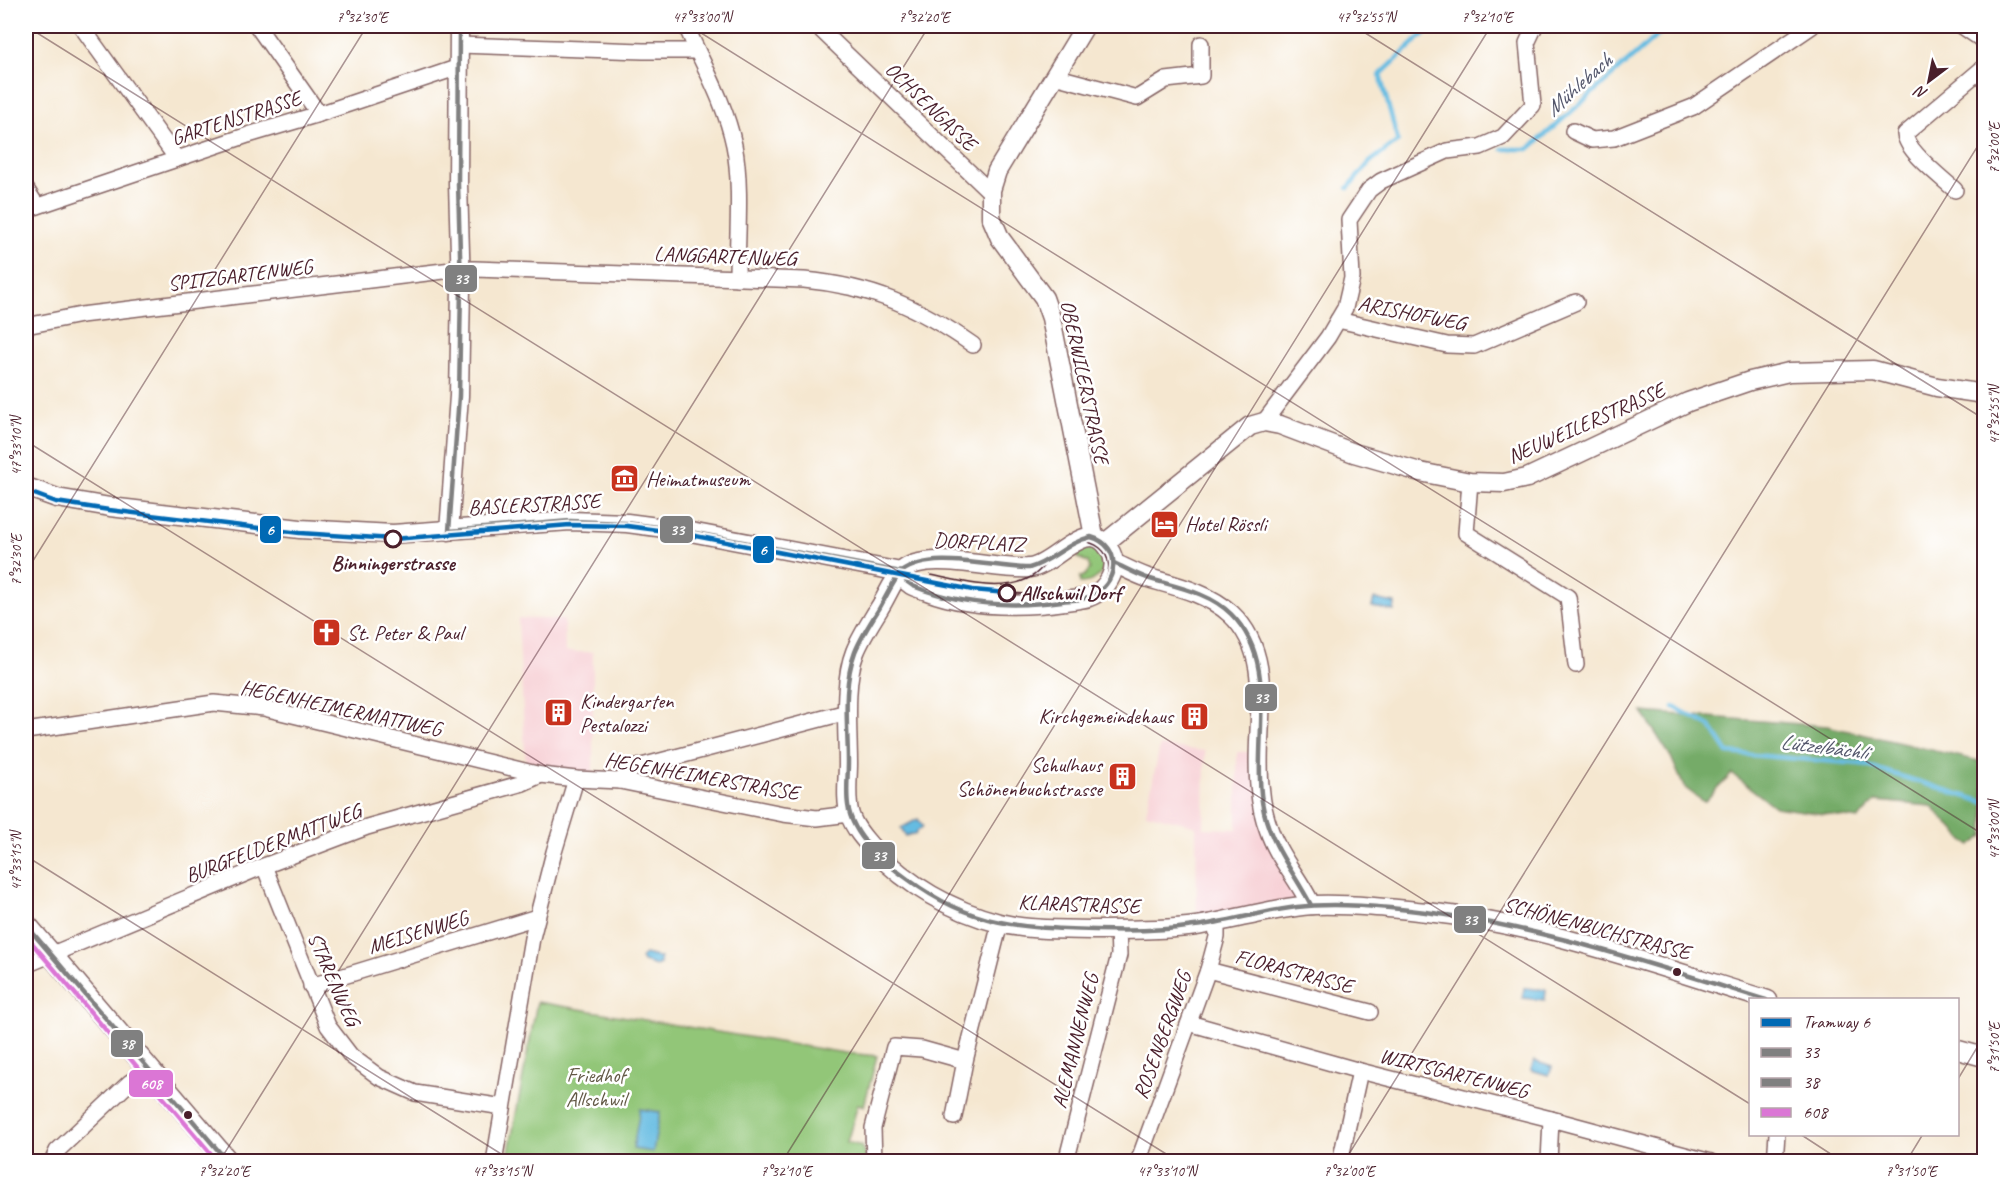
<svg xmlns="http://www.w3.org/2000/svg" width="2010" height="1187" viewBox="0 0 2010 1187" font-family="Caveat,sans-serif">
	<rect width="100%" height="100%" fill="#fff"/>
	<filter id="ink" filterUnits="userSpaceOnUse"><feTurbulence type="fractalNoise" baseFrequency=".0167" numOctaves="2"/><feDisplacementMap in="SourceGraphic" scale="12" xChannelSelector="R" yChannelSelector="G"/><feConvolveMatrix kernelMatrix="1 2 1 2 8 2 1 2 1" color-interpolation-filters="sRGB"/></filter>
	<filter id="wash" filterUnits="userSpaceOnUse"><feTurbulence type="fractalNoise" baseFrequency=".008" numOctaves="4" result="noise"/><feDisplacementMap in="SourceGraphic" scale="24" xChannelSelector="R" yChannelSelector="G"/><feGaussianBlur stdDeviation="1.35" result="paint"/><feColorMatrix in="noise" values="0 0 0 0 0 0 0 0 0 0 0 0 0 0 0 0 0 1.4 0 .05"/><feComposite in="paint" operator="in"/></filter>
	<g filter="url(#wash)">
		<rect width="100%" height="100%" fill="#f5e7d0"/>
		<g fill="#f7cfd4">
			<path d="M 518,618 L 564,620 L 565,652 L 593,652 L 593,780 L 526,771 Z"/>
			<path d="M 1160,746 L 1205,751 L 1204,828 L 1237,829 L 1237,752 L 1259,752 L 1259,789 L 1311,905 L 1197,926 L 1196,826 L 1146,813 Z"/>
		</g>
		<g fill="#92c678" stroke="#6e7252" stroke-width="1.5">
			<path d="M 1088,547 C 1115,555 1105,583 1080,583 L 1080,577 L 1084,576 L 1090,569 L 1088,562 L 1078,558 L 1078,550 Z"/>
			<path d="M 537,1002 L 845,1053 L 877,1056 L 864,1106 L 858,1104 L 847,1142 L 861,1146 L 868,1161 L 507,1162 Z"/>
		</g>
		<path fill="#75ab68" stroke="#60654a" stroke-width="1.5" d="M 1642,712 L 1827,726 L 1984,762 L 1984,836 L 1970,846 L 1931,806 L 1876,801 L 1858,819 L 1775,807 L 1732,774 L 1704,802 L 1684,787 L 1671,757 Z"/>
		<g fill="#65bce2" stroke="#586e86" stroke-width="1.5">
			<path d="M 1374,599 L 1395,603 L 1394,611 L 1372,607 Z"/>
			<path d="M 918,819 L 923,827 L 917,831 L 915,835 L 911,834 L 906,836 L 901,828 Z"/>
			<path d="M 645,954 L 660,958 L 660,964 L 656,966 L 643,962 L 641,958 Z"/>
			<path d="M 1524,988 L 1546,990 L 1545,1000 L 1523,998 Z"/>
			<path d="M 1534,1061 L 1552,1067 L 1549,1075 L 1531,1070 Z"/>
			<path d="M 640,1109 L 660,1112 L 653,1152 L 633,1149 Z"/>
		</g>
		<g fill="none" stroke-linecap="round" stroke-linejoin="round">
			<g stroke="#65bce2" stroke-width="4.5">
				<path d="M 1502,149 L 1529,149 L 1668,26"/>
				<path d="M 1348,188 L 1370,162 L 1398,141 L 1380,75 L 1428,30 L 1437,26"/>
				<path d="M 1674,707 L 1710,726 L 1728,753 L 1861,764 L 1984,802"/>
			</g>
		</g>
	</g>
	<g filter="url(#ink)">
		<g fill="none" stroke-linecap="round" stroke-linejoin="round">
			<defs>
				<g id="minor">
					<path d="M 81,26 L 177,159"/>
					<path d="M 257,26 L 319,114"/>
					<path d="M 686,26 C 703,65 725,102 734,145 C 742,184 737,237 737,278"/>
					<path d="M 817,26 L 986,188 L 991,190"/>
					<path d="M 1962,26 L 1984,41"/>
					<path d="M 459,45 L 643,51 L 697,51"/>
					<path d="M 1054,76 L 1137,98 L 1166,80 L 1201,76 L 1201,44"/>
					<path d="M 1573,131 L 1592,140 L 1614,138 L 1693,107 L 1812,26"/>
					<path d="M 26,189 L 37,206"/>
					<path d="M 1955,190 C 1942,178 1906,151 1905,134 L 1984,67"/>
					<path d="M 26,210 L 248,135 L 319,114 L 459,67"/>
					<path d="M 1338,320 L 1447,345 L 1474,346 L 1576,302"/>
					<path d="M 26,326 L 81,315 L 460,269 L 475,269 L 804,280 C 871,286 919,307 973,345"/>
					<path d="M 1264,422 L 1328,337 L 1345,308 L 1352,278 L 1349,220 L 1369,190 L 1381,181 L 1447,151 L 1480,147 L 1503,137 L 1533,105 L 1527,43 L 1535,26"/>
					<path d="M 1470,482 L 1466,533 L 1568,597 L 1576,665"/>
					<path d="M 26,731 L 214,703 L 264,708 L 541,775 L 576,779 L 620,781 L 783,814 L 817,818 L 849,814"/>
					<path d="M 620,781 L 634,768 L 847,712"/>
					<path d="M 264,866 L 328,1026 L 351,1056 L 379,1077 L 415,1093 L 503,1107"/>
					<path d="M 26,965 L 264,866 L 367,827 L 523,783 L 541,775"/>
					<path d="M 1208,970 L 1370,1012"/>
					<path d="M 311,986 L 537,917"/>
					<path d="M 1189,1023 L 1360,1071 L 1551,1119 L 1711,1162"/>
					<path d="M 954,1117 L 965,1061 L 1000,923"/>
					<path d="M 52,1162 L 57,1151 L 130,1082 L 149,1070"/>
					<path d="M 494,1162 L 532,938 L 554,852 L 576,779"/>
					<path d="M 874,1162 L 873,1128 L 894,1047 L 922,1049 L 965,1061"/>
					<path d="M 1066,1162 L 1119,955 L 1118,930"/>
					<path d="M 1138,1162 L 1208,970 L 1217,937 L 1217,921"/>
					<path d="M 1340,1162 L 1360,1071"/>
					<path d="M 1549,1162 L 1551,1119"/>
					<path d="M 1775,1162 L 1777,1134"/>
				</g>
				<g id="tertiary">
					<path d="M 1085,26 L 997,171 L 991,190 L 991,217 L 1000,238 L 1044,298 L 1051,318 L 1094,536"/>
					<path d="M 26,487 L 57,498 L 110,507 L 300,529 L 393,534 L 570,521 L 627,523 L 680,530 L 901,572"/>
					<path d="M 449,531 L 459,396 L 461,287 L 458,184 L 459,26"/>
					<path d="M 1105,543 L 1250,426 L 1264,422 L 1280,425 L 1354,453 L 1420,472 L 1470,482 L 1504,483 L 1527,478 L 1688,402 L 1750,381 L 1789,372 L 1873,370 L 1937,387 L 1984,394"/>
					<path d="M 1114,563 C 1125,568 1136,574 1148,578 C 1176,586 1208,593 1231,614 C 1279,659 1252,733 1260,789 C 1261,802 1264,817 1269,830 C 1278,857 1299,879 1311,905"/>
					<path d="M 901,572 C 904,578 906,582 911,585 C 916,588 922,589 927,591 C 972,608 1025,607 1072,600 C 1078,599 1084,599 1089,597 C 1108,590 1121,567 1109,549 C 1087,514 1054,567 1029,568 C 997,571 926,549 902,571 C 893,580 887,596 880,607 C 871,622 861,637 855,652 C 843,682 848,731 848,764 C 848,779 845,800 850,815 C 854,828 865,840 874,850 C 907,885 952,911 999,923 C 1032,931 1068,929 1102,930 C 1133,930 1166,930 1196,926 C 1236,920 1275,907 1315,905 C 1352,904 1390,908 1427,912 C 1541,924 1658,967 1768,1000"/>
					<path d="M 1958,1050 L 1984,1057"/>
				</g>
				<path id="secondary" d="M 26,925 L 228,1162"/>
			</defs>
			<use href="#minor" stroke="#866565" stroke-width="18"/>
			<use href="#tertiary" stroke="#866565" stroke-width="21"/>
			<use href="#secondary" stroke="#866565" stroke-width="24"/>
			<use href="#minor" stroke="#fff" stroke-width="15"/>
			<use href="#tertiary" stroke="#fff" stroke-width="18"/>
			<use href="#secondary" stroke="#fff" stroke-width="21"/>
			<path stroke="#4a1f2b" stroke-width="1.5" d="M 931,575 C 962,581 1001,594 1031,577 C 1048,567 1056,543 1078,542 C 1115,539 1121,586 1082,597 L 1007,593"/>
			<defs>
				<g id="bus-1">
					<path d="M 449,531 L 459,396 L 461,287 L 458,184 L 459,26"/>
					<path d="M 449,531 L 570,521 L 627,523 L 680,530 L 901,572"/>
					<path d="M 1091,537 C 1124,546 1118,586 1089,597 C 1080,600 1070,600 1062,601 C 1011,608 960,605 913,586 L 906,581 L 901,572 C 933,549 991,568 1029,568 C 1052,562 1067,542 1091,537 Z"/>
					<path d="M 1114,563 C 1125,568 1136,574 1147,578 C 1176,587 1209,592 1231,614 C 1283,665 1249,748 1264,812 C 1272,847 1295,874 1311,905"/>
					<path d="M 901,572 C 892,583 886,597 879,609 C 870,623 861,637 855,652 C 842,687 848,726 848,762 C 848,777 846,791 848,805 C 852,837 885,863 909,880 C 971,926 1021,928 1096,930 C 1128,931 1162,931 1194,926 C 1229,922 1262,911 1297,907 C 1328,903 1359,905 1390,908 C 1521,920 1641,961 1766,1000"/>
				</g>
				<path id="bus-2" d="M 26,925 L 228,1162"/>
				<path id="bus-3" d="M 26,936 L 218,1162"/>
			</defs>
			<use href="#bus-1" stroke="#fff" stroke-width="9"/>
			<use href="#bus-2" stroke="#fff" stroke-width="9"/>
			<use href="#bus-3" stroke="#fff" stroke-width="9"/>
			<use href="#bus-1" stroke="#808080" stroke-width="4.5"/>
			<use href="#bus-2" stroke="#808080" stroke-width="4.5"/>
			<use href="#bus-3" stroke="#db76d5" stroke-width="4.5"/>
			<defs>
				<path id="tram-1" d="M 26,491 L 56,502 L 109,510 L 300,533 L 393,539 L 570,525 L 627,526 L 680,533 L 973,590 L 1007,593"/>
			</defs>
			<use href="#tram-1" stroke="#fff" stroke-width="9"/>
			<use href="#tram-1" stroke="#0069b4" stroke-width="4.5"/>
		</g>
	</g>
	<path fill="none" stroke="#4a1f2b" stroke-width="1.5" stroke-opacity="0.45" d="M 26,26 L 1750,1104M 690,26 L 1984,835M 1354,26 L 1984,419M 26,441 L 1179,1162M 26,572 L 367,26M 26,856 L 514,1162M 1958,1079 L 1984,1036M 1800,1134 L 1843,1162M 219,1162 L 929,26M 782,1162 L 1491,26M 1344,1162 L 1984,136M 1906,1162 L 1923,1134"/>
	<defs>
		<symbol id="museum-square" viewBox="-11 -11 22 22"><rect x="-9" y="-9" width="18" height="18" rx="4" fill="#c8321e" stroke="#fff"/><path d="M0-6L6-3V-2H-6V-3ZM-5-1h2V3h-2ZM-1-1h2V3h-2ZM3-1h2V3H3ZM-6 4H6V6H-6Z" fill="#fff"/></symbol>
		<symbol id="hotel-square" viewBox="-11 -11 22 22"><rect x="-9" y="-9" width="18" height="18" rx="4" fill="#c8321e" stroke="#fff"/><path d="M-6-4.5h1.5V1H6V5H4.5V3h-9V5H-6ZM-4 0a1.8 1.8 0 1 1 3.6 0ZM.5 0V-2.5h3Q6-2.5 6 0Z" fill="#fff"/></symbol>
		<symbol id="church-square" viewBox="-11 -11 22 22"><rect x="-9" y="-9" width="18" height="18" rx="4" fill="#c8321e" stroke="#fff"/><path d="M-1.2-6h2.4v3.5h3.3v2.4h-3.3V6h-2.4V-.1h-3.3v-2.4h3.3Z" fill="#fff"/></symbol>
		<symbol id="building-square" viewBox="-11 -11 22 22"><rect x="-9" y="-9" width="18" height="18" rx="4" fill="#c8321e" stroke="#fff"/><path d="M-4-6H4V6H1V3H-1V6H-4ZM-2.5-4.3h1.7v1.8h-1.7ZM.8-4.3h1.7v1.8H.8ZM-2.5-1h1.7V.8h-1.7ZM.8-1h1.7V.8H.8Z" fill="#fff"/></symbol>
	</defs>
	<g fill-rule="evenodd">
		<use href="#museum-square" x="608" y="462" width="33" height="33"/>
		<use href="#hotel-square" x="1148" y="508" width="33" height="33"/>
		<use href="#church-square" x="310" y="616" width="33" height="33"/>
		<use href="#building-square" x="542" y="696" width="33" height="33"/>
		<use href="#building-square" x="1178" y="700" width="33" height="33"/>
		<use href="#building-square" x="1106" y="760" width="33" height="33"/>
	</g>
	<g fill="#fff" stroke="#4a1f2b" stroke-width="3">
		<circle cx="393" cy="539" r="8"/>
		<circle cx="1007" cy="593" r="8"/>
	</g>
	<g fill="#4a1f2b" stroke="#fff" stroke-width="2">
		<circle cx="1677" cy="972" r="5"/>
		<circle cx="188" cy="1115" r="5"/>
	</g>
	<g text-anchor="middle" stroke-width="5" stroke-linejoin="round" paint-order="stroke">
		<g font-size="21" fill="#4a1f2b" stroke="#fff">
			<text transform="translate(931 106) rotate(44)" y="7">OCHSENGASSE</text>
			<text transform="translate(236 118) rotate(-18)" y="7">GARTENSTRASSE</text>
			<text transform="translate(725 256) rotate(2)" y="7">LANGGARTENWEG</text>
			<text transform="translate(240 275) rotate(-7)" y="7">SPITZGARTENWEG</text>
			<text transform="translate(1412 313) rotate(11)" y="7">ARISHOFWEG</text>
			<text transform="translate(1085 382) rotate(78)" y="7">OBERWILERSTRASSE</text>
			<text transform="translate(1586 423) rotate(-24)" y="7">NEUWEILERSTRASSE</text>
			<text transform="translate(534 504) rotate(-3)" y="7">BASLERSTRASSE</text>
			<text transform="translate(979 542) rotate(3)" y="7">DORFPLATZ</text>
			<text transform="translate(341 708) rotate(12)" y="7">HEGENHEIMERMATTWEG</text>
			<text transform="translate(702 776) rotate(10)" y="7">HEGENHEIMERSTRASSE</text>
			<text transform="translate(273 843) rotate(-21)" y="7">BURGFELDERMATTWEG</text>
			<text transform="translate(1079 904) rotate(2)" y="7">KLARASTRASSE</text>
			<text transform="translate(1597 928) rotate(15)" y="7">SCHÖNENBUCHSTRASSE</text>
			<text transform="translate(418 932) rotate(-17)" y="7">MEISENWEG</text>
			<text transform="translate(1294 971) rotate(15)" y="7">FLORASTRASSE</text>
			<text transform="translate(334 979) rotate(66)" y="7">STARENWEG</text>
			<text transform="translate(1162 1035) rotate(-70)" y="7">ROSENBERGWEG</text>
			<text transform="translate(1075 1041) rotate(-76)" y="7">ALEMANNENWEG</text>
			<text transform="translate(1454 1073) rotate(14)" y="7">WIRTSGARTENWEG</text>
		</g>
		<g font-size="21" fill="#4a1f2b" stroke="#fff" text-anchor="start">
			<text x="646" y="486">Heimatmuseum</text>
			<text x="1185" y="531">Hotel Rössli</text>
			<text x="347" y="640">St. Peter &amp; Paul</text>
			<text x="580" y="708">Kindergarten<tspan x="580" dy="24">Pestalozzi</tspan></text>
			<text x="1173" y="723" text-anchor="end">Kirchgemeindehaus</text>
			<text x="1102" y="772" text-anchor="end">Schulhaus<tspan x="1102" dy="24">Schönenbuchstrasse</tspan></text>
		</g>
		<g font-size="21" font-weight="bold" fill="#4a1f2b" stroke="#fff">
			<text x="393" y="570">Binningerstrasse</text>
			<text x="1020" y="600" text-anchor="start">Allschwil Dorf</text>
		</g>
		<g font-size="21" fill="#635946" stroke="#fff">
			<text x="596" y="1082">Friedhof<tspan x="596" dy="24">Allschwil</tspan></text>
		</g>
		<g font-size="22" font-style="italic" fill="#53566b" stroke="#fff">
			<text transform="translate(1578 84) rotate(-42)" y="8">Mühlebach</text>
			<text transform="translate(1824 746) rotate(7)" y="8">Lützelbächli</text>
		</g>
	</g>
	<g stroke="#fff" stroke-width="2">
		<rect x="444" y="264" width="34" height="29" rx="6" fill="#808080"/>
		<rect x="259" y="515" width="23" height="29" rx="6" fill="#0069b4"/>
		<rect x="659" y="515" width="35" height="29" rx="6" fill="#808080"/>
		<rect x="752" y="535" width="23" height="29" rx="6" fill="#0069b4"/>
		<rect x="1244" y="683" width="34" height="29" rx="6" fill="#808080"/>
		<rect x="861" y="841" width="35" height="29" rx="6" fill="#808080"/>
		<rect x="1453" y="905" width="34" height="29" rx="6" fill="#808080"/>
		<rect x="110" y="1029" width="34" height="29" rx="6" fill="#808080"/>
		<rect x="128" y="1069" width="46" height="29" rx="6" fill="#db76d5"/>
	</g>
	<g font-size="16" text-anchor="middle" font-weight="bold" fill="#fff">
		<text x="461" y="284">33</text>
		<text x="270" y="535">6</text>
		<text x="677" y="535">33</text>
		<text x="763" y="555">6</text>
		<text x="1261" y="703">33</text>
		<text x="879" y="861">33</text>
		<text x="1470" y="925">33</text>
		<text x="127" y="1049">38</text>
		<text x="151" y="1089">608</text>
	</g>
	<rect width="2010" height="1187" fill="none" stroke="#fff" stroke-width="66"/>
	<rect x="1749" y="998" width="210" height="138" fill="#ffffff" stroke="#b7a5aa" stroke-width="1.5"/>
	<rect x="1761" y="1018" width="30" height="9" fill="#0069b4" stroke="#b7a5aa" stroke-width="1.5"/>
	<text x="1803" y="1028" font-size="18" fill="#4a1f2b">Tramway 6</text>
	<rect x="1761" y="1048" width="30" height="9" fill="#808080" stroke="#b7a5aa" stroke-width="1.5"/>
	<text x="1803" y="1058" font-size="18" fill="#4a1f2b">33</text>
	<rect x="1761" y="1078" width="30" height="9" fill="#808080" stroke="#b7a5aa" stroke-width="1.5"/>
	<text x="1803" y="1088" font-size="18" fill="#4a1f2b">38</text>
	<rect x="1761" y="1108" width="30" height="9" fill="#db76d5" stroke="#b7a5aa" stroke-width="1.5"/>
	<text x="1803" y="1118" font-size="18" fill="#4a1f2b">608</text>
	<g transform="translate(1929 81) rotate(212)" stroke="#ffffff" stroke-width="4.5" paint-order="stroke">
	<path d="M0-4.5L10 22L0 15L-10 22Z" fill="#4a1f2b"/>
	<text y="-9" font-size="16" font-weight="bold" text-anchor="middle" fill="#4a1f2b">N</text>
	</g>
	<rect x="33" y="33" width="1944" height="1121" fill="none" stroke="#4a1f2b" stroke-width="2"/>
	<g font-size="15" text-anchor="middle" fill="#4a1f2b">
		<text x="362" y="22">7°32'30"E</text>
		<text x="702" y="22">47°33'00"N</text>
		<text x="924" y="22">7°32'20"E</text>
		<text x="1366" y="22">47°32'55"N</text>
		<text x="1487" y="22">7°32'10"E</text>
		<text transform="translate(1994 148) rotate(-90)" y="5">7°32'00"E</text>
		<text transform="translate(1994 415) rotate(-90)" y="5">47°32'55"N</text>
		<text transform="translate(16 446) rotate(-90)" y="5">47°33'10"N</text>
		<text transform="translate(16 560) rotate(-90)" y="5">7°32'30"E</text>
		<text transform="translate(1994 830) rotate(-90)" y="5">47°33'00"N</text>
		<text transform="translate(16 861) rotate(-90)" y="5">47°33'15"N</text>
		<text transform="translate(1994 1048) rotate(-90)" y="5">7°31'50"E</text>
		<text x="224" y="1176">7°32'20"E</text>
		<text x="502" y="1176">47°33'15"N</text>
		<text x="786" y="1176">7°32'10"E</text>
		<text x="1167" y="1176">47°33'10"N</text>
		<text x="1349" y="1176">7°32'00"E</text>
		<text x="1911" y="1176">7°31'50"E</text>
	</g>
</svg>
